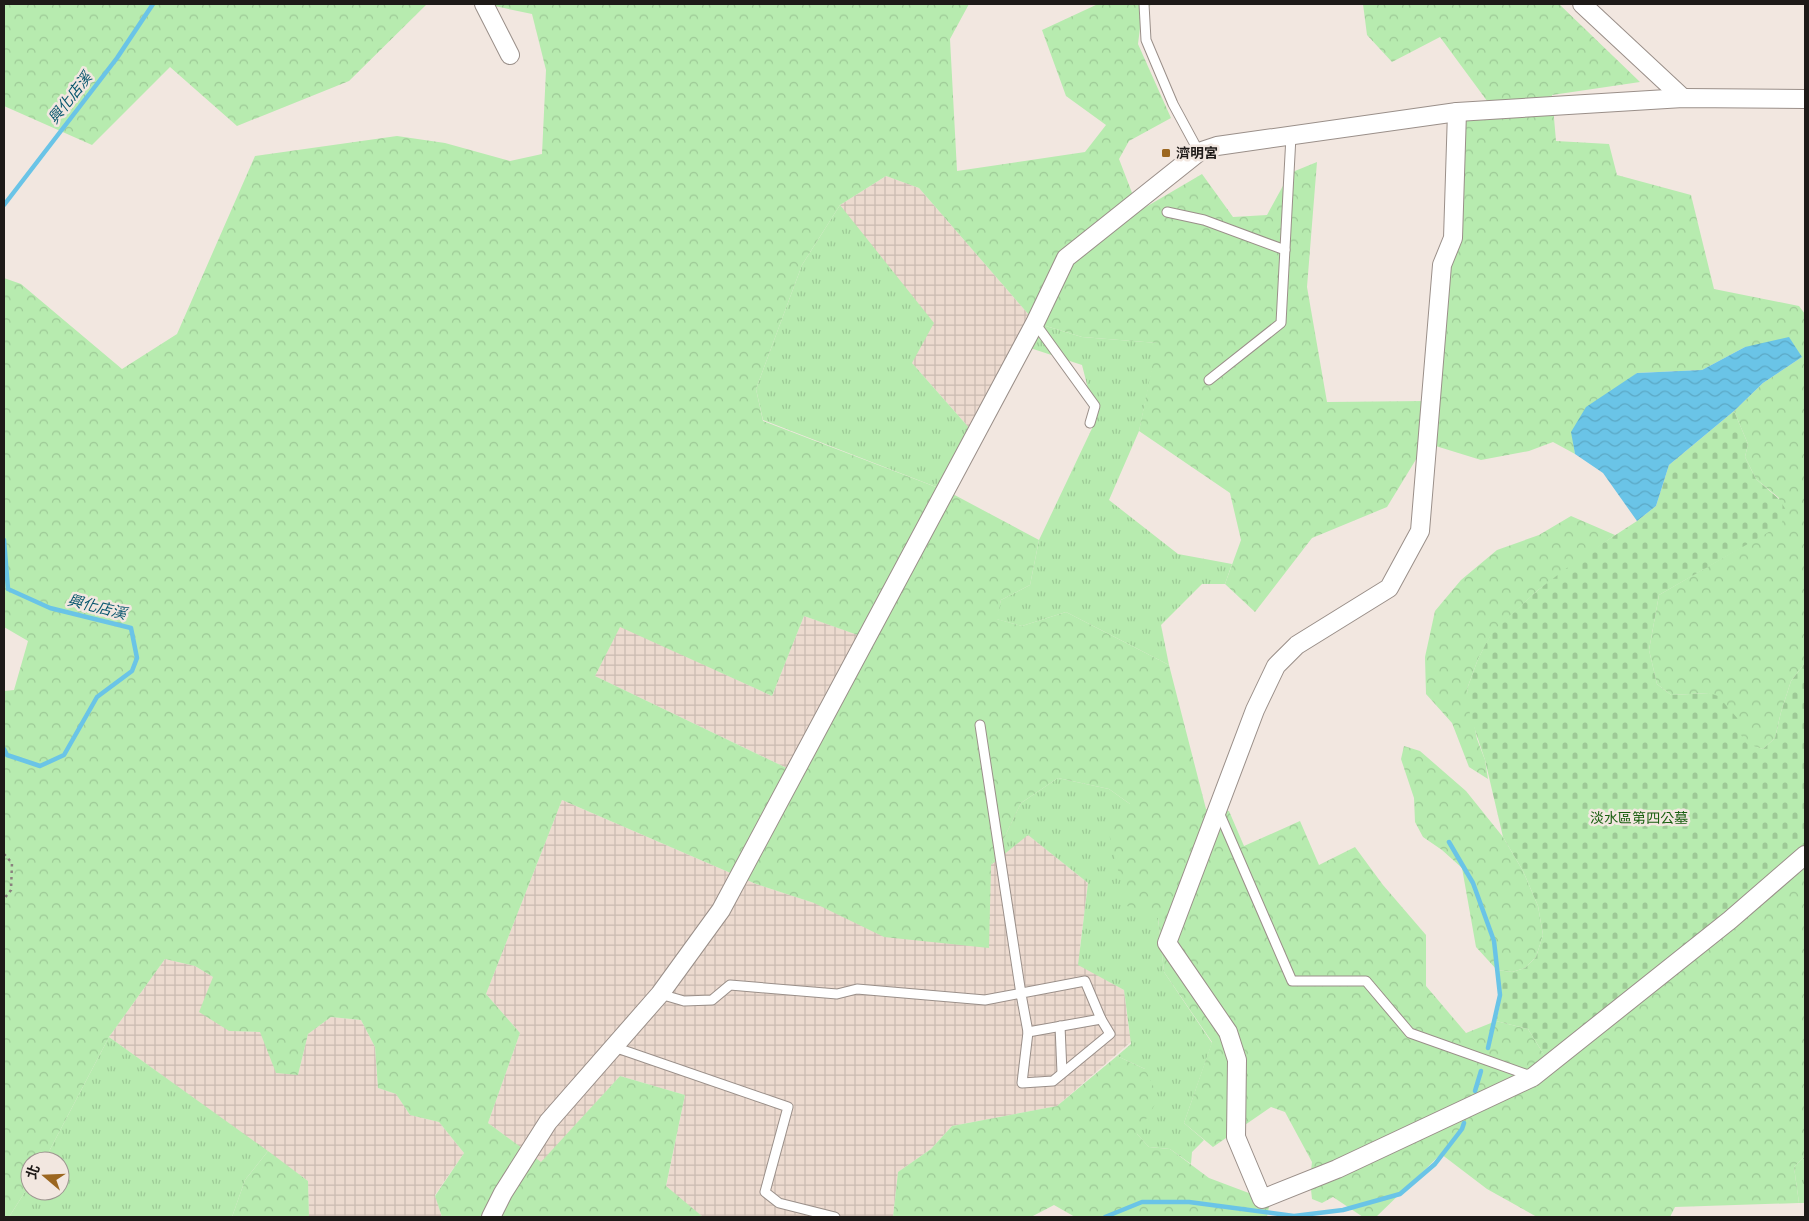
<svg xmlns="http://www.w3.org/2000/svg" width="1809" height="1221" viewBox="0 0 1809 1221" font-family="Montserrat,'Noto Sans TC',sans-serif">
	<defs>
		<pattern id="industrial-grid" width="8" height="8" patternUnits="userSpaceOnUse" patternTransform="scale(1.25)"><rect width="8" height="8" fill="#ecdacf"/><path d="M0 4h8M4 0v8" fill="none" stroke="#cabab1"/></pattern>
		<pattern id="grass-tufts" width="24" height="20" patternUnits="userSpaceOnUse" patternTransform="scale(1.25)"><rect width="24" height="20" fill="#b7ebaf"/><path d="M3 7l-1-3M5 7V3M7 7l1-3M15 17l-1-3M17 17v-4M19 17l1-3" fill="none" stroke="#9dc996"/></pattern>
		<pattern id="forest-crowns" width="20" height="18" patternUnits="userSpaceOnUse" patternTransform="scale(1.25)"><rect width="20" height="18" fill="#b7ebaf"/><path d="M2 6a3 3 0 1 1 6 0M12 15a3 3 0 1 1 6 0" fill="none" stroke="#9dc996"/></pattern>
		<pattern id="cemetery-stones" width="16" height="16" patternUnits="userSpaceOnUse" patternTransform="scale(1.25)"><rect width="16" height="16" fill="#b7ebaf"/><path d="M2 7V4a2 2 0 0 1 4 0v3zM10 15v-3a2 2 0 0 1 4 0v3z" fill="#9dc996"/></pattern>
		<pattern id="water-waves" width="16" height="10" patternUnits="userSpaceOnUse" patternTransform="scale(1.25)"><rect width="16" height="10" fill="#6ac4e7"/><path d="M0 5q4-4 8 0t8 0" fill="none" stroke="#5ba8c5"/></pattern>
	</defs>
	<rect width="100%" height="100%" fill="#f2e7e0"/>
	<g fill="url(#industrial-grid)">
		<path d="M 886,176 L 919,188 L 1036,323 L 978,438 L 912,363 L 840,205 Z"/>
		<path d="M 804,616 L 870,639 L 797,773 L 595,676 L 620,626 L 772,696 Z"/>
		<path d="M 1002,756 L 1028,835 L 1088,883 L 1080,947 L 1082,958 L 1098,975 L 1124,990 L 1129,1031 L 1133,1040 L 1057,1106 L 952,1126 L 931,1149 L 898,1172 L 893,1217 L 703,1217 L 666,1187 L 685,1095 L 620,1076 L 541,1163 L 488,1123 L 520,1033 L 486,994 L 562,800 L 756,884 L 814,903 L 984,858 Z"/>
		<path d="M 165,959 L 195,966 L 213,977 L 229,1031 L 260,1032 L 298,1075 L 308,1034 L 331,1017 L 361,1020 L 375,1047 L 378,1088 L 396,1094 L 410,1115 L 439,1122 L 464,1153 L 435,1195 L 442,1217 L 309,1217 L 308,1181 L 109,1037 Z"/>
	</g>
	<g fill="url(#grass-tufts)">
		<path d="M 840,205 L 934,323 L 912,363 L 978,438 L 949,492 L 763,420 L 756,389 L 802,265 Z"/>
		<path d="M 1036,323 L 1082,337 L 1158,343 L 1139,431 L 1109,500 L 1178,554 L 1232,564 L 1225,584 L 1202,584 L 1161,625 L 1169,665 L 1066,612 L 1022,626 L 996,619 L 1001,600 L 1030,585 L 1039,540 L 1096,420 L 1082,365 L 1024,346 Z"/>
		<path d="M 1058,778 L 1109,789 L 1130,804 L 1158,918 L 1164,972 L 1212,1043 L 1184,1123 L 1204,1140 L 1192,1152 L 1191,1164 L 1170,1149 L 1149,1147 L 1137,1134 L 1145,1069 L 1117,1056 L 1131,1044 L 1124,990 L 1078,965 L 1088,883 L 1028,835 L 991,865 L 1021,803 Z"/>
		<path d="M 109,1037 L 268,1151 L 245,1180 L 232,1217 L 9,1217 L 30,1184 L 30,1191 L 60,1191 L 60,1161 L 44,1161 Z"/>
		<path d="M 1805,1156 L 1805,1203 L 1799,1203 L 1794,1167 Z"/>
	</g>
	<g fill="url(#forest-crowns)" fill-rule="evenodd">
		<path d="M 4,4 L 427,4 L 349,81 L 237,126 L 170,67 L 92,145 L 4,106 Z"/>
		<path d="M 485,4 L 969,4 L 950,39 L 957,171 L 1085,152 L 1106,125 L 1066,96 L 1042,30 L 1098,4 L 1152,4 L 1142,12 L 1138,44 L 1171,118 L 1129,141 L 1119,159 L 1139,211 L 1202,174 L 1233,217 L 1267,215 L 1290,173 L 1317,162 L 1307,287 L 1327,402 L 1426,401 L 1460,119 L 1493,109 L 1440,37 L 1392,62 L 1367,35 L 1363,4 L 1559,4 L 1640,82 L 1552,95 L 1556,141 L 1609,144 L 1617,175 L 1691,195 L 1714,289 L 1799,306 L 1805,314 L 1805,663 L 1791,681 L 1781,712 L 1775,738 L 1763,749 L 1747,745 L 1709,693 L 1671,695 L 1657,684 L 1649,650 L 1659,595 L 1781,524 L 1779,498 L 1756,479 L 1745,457 L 1748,444 L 1734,411 L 1763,383 L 1802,357 L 1745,347 L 1702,370 L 1637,373 L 1572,432 L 1575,454 L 1553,442 L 1529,451 L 1481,460 L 1426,443 L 1387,507 L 1312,538 L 1255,612 L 1225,584 L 1241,540 L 1230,493 L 1139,431 L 1157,343 L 1082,337 L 1036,323 L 919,188 L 886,176 L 840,205 L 802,265 L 756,389 L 763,421 L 949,492 L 1039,540 L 1030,585 L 1001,600 L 997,619 L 1022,626 L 1066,612 L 1169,665 L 1206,809 L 1229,811 L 1244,846 L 1300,821 L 1319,865 L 1355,847 L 1383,885 L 1426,935 L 1426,986 L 1466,1033 L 1496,1021 L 1528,1029 L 1546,1058 L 1805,847 L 1805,1156 L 1794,1167 L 1799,1203 L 1675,1207 L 1670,1217 L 1537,1217 L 1487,1189 L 1441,1154 L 1376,1217 L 1363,1217 L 1333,1197 L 1322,1203 L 1312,1199 L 1310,1180 L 1312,1162 L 1285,1112 L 1271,1107 L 1213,1147 L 1184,1123 L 1212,1042 L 1164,972 L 1158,918 L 1127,906 L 1109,834 L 1130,804 L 1109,789 L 1058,778 L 1021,803 L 991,865 L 989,948 L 884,937 L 814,903 L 756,884 L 562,800 L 486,994 L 520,1033 L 488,1123 L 541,1162 L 620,1076 L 685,1095 L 666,1186 L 703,1217 L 442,1217 L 435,1196 L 464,1153 L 439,1122 L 410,1115 L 396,1094 L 378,1088 L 375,1047 L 361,1020 L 331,1017 L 308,1034 L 298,1075 L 276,1073 L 260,1032 L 229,1031 L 199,1012 L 213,977 L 195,966 L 165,959 L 109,1037 L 44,1161 L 30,1161 L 30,1184 L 9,1217 L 4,1217 L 4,691 L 14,690 L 28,641 L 4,627 L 4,278 L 21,284 L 122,369 L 177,334 L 255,156 L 397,136 L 445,143 L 510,161 L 542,154 L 546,70 L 532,14 ZM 804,616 L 869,639 L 797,773 L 595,676 L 620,627 L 772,696 Z"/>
		<path d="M 1571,516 L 1615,535 L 1538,590 L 1492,633 L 1478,659 L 1467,689 L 1477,739 L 1485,760 L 1488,779 L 1469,767 L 1452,723 L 1426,694 L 1425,657 L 1435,611 L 1461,580 L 1497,550 L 1539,535 Z"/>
		<path d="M 1404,746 L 1420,751 L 1466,791 L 1503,837 L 1523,871 L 1538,906 L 1543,935 L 1536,957 L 1525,968 L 1512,972 L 1497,970 L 1476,947 L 1462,868 L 1442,850 L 1423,837 L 1415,822 L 1414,798 L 1401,759 Z"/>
		<path d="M 1117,1056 L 1145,1069 L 1159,1098 L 1137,1134 L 1149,1147 L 1170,1149 L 1209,1178 L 1270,1201 L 1267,1217 L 1075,1217 L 1054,1205 L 1031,1217 L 893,1217 L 898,1172 L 931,1149 L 952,1126 L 1057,1106 Z"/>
		<path d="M 268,1151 L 308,1181 L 309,1217 L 232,1217 L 245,1180 Z"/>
	</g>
	<path fill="url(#cemetery-stones)" d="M 1734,411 L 1748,444 L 1745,457 L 1756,479 L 1779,499 L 1786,510 L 1781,525 L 1659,595 L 1649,650 L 1657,684 L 1671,695 L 1709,693 L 1718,696 L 1738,719 L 1737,729 L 1747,744 L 1763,749 L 1775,738 L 1781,712 L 1791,681 L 1805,663 L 1805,847 L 1546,1058 L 1528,1029 L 1496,1021 C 1502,1000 1502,990 1497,970 L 1512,972 L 1525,968 L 1536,957 L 1543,935 L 1538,906 L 1523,871 L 1503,837 L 1485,760 L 1470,715 L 1467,689 L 1478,659 L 1492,632 L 1538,590 L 1580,558 L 1637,521 L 1656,506 L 1669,465 Z"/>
	<path fill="url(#water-waves)" d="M 1789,337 L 1802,357 L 1763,383 L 1734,411 L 1669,465 L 1656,506 L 1637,521 L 1603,473 L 1575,454 L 1571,432 L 1586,407 L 1637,373 L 1702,370 L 1745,347 Z"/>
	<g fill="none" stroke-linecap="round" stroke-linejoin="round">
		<g stroke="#6ac4e7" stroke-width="4.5">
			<path d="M 4,205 L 117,58 L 153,4"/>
			<path d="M 4,540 L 8,589 L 50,608 L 131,628 L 137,658 L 132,671 L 97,697 L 64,755 L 40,766 L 7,755 L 4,749"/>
			<path d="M 1449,842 L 1473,883 L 1494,941 L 1500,995 L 1488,1048"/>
			<path d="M 1475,1091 L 1481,1071"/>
			<path d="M 1105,1217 L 1142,1202 L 1189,1202 L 1294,1216 L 1343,1210 L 1400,1194 L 1435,1164 L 1462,1129 L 1464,1123"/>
		</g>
		<defs>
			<g id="service">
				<path d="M 1144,4 L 1146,40 L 1173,104 L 1199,152"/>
				<path d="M 1167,212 L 1204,220 L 1285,250"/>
				<path d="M 1035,323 L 1095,406 L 1090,423"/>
				<path d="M 1209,380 L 1281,323 L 1291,136"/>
				<path d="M 1218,810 L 1292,981 L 1366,981 L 1410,1033 L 1531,1076"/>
				<path d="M 660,994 L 684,1001 L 712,1000 L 730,985 L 837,994 L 857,989 L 985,1000 L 1085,981 L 1101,1019 L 1110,1034 L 1053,1081 L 1022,1083 L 1028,1032 L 1021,994 L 980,725"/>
				<path d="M 1060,1026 L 1062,1073"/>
				<path d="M 1028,1032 L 1101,1019"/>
				<path d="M 614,1047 L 788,1107 L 765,1192 L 779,1203 L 835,1217"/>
			</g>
			<g id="minor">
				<path d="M 484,4 L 510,55"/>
				<path d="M 1582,4 L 1683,98"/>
				<path d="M 1457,112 L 1453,238 L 1442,265 L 1420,531 L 1389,588 L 1297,645 L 1276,666 L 1255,710 L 1167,943 L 1228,1032 L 1237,1060 L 1236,1137 L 1262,1199 L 1337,1169 L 1533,1077 L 1730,920 L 1805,855"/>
				<path d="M 491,1217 L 503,1193 L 548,1122 L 660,994 L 721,910 L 1035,323 L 1066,258 L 1199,152 L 1217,146 L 1457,112 L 1683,98 L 1805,99"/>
			</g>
		</defs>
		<use href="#service" stroke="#9a8f89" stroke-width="11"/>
		<use href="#minor" stroke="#9a8f89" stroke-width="20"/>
		<path stroke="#8a827e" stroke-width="2.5" stroke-dasharray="2.5 4" stroke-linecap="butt" d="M 4,854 L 12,863 L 11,890 L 4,899"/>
		<use href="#service" stroke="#fff" stroke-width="9"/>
		<use href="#minor" stroke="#fff" stroke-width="18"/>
	</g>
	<rect fill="#9c6720" stroke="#f2e7e0" stroke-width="2" x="1161" y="148" width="10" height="10" rx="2.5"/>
	<g text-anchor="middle" stroke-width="5" stroke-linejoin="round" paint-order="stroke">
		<g font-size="14" font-weight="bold" fill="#1e1a18" stroke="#f2e7e0" text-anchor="start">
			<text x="1176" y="158">濟明宮</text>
		</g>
		<g font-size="14" fill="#185e0f" stroke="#f2e7e0">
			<text x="1639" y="823">淡水區第四公墓</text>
		</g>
		<g font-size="15" font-style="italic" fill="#08566e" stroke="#f2e7e0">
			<text transform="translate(70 98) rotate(-52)" y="5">興化店溪</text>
			<text transform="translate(97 607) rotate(14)" y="5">興化店溪</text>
		</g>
	</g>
	<rect width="1809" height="1221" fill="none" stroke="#1e1a18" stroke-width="10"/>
	<g transform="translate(45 1176) rotate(289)"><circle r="24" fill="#f2e7e0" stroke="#9d9590"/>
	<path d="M0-4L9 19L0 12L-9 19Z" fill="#9c6720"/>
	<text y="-8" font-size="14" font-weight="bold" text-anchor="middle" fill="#1e1a18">北</text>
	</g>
</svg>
